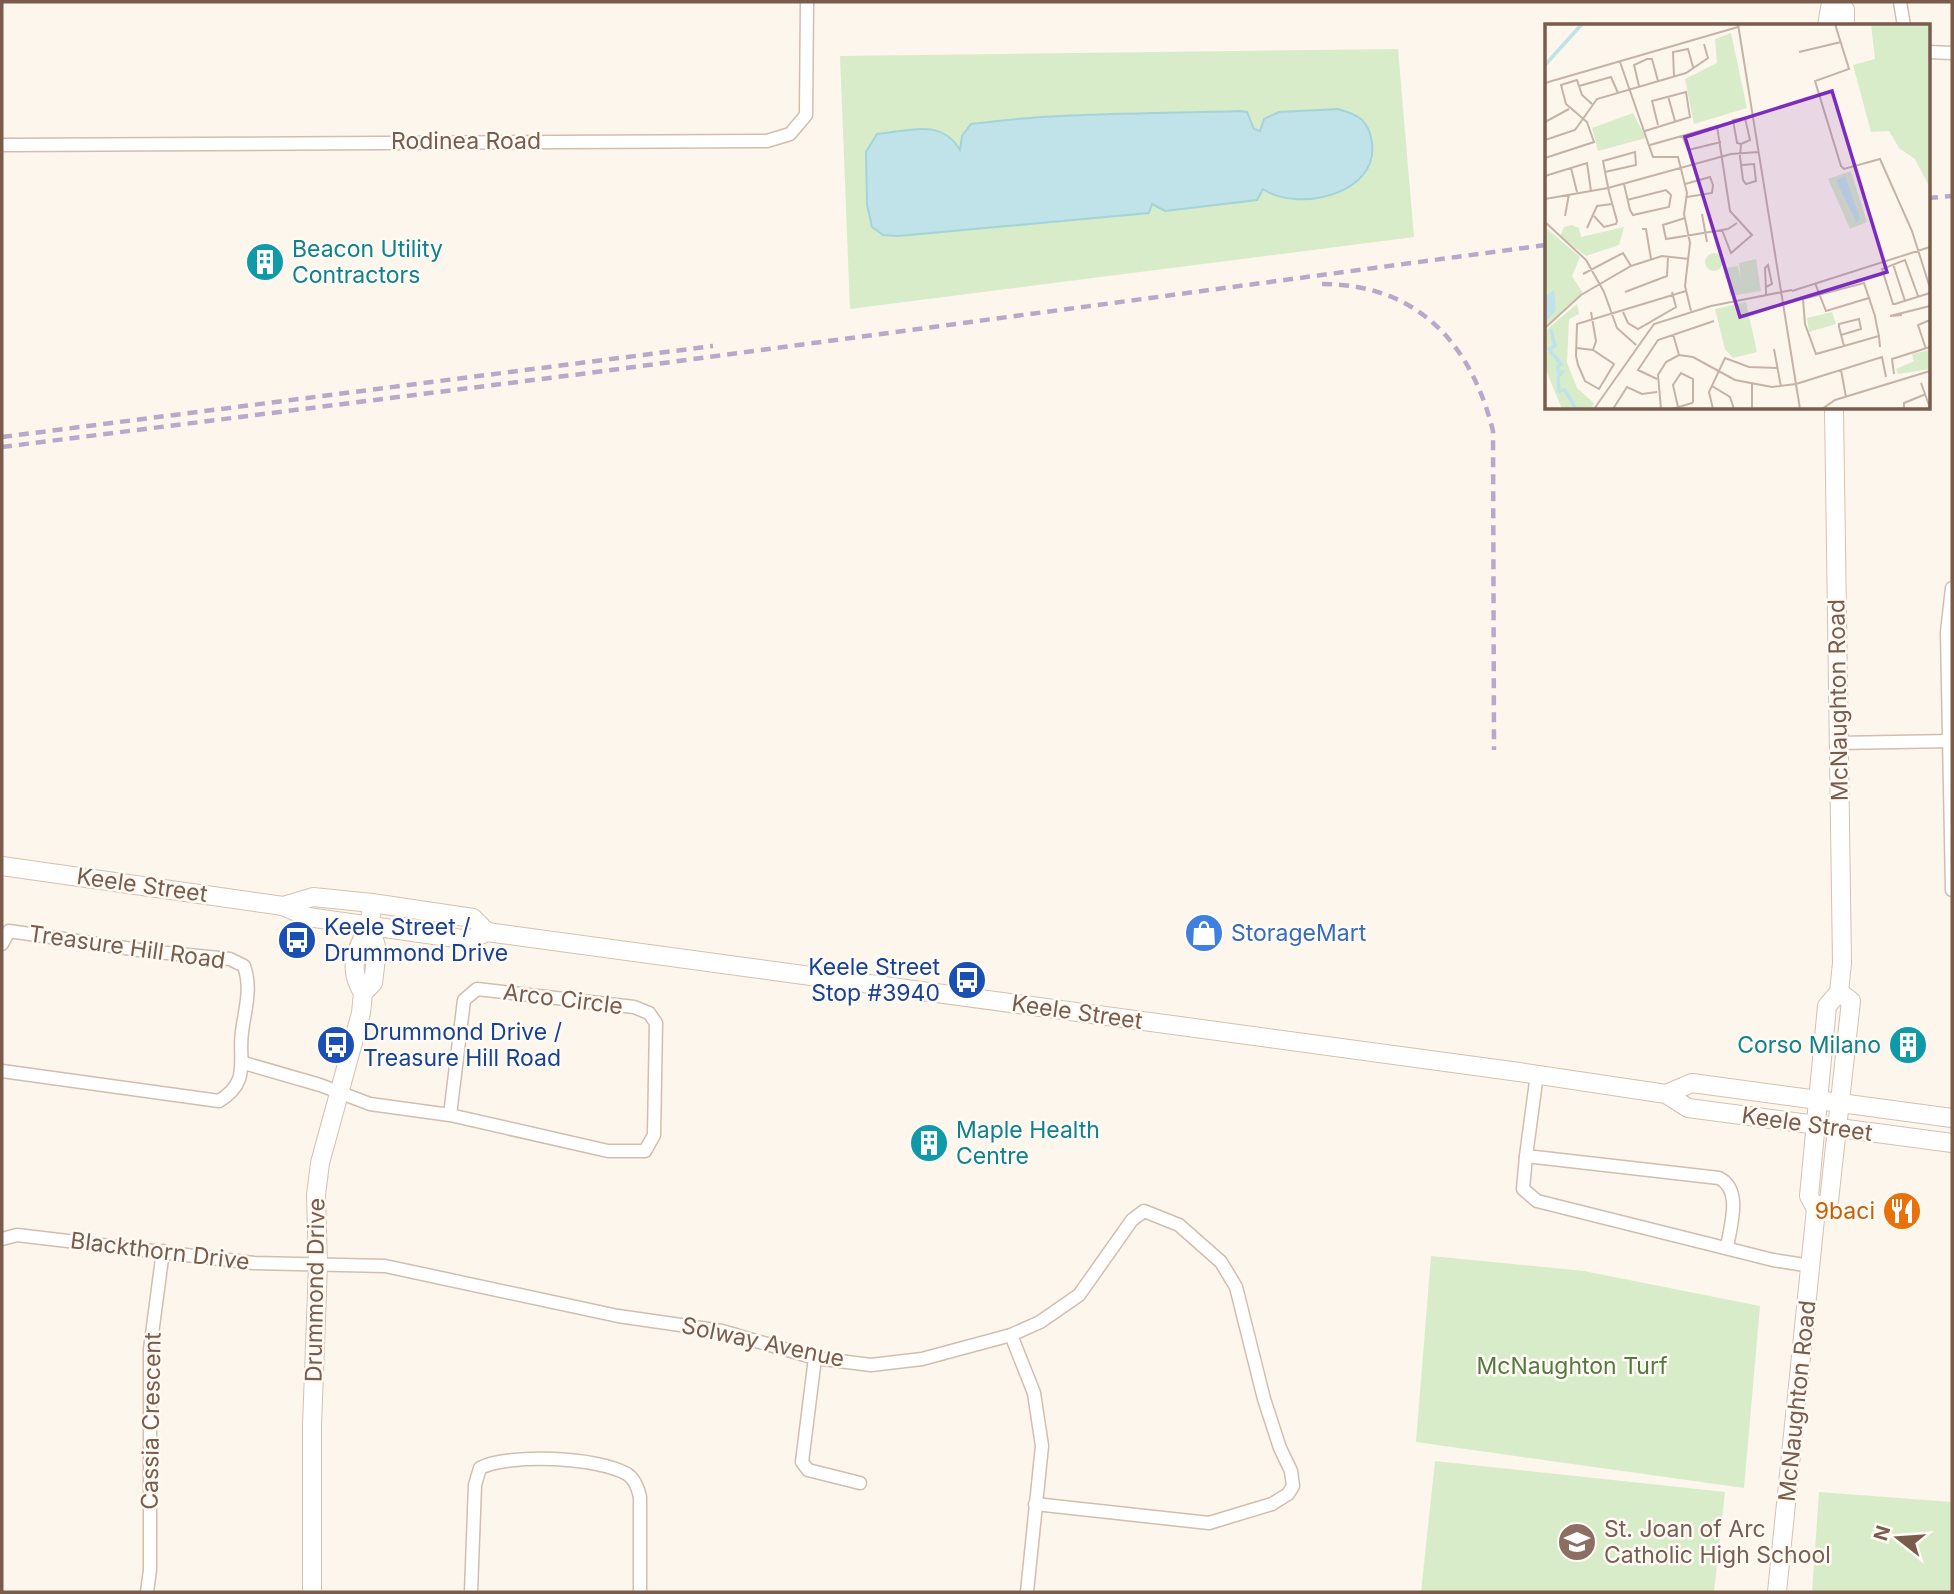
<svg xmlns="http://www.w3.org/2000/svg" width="1954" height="1594" viewBox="0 0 1954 1594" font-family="Inter,sans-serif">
	<rect width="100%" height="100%" fill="#fdf6ec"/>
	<g fill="#d8ecc9">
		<path d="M 1398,49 L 1414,237 L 850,309 L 840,56 Z"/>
		<path d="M 1431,1256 L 1584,1271 L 1760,1306 L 1744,1488 L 1416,1442 Z"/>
		<path d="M 1435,1461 L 1725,1492 L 1714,1592 L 1421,1592 Z"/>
		<path d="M 1819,1492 L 1952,1502 L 1952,1592 L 1812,1592 Z"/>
	</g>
	<path fill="#bfe3e8" stroke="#a5d3da" stroke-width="2" d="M 1338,109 C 1359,115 1369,120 1372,143 C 1379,194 1298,213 1263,189 L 1257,200 L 1165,211 L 1152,204 L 1149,213 L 898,236 L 883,235 L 872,227 L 867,205 L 866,152 L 877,134 C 910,131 941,118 960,150 L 962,136 L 971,124 C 1060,112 1150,114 1240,111 L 1247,112 L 1254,129 L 1260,131 L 1264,119 L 1279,112 Z"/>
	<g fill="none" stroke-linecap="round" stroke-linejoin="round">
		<defs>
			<g id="street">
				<path d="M 1900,2 L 1904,26"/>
				<path d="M 1928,52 L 1952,53"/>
				<path d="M 2,145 L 767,141 L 790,134 L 806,115 L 807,2"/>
				<path d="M 1952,588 L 1947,632 L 1952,890"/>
				<path d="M 1838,743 L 1952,741"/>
				<path d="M 2,944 L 9,931 L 146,951 L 230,959 L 244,966 C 252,989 245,1008 242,1032 C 238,1060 251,1082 219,1101 L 2,1071"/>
				<path d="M 244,1063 L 320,1085 L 370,1104 L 450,1115 L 608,1151 L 645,1151 L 654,1135 L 656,1023 L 649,1013 L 634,1007 L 477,989 L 464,1000 L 450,1115"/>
				<path d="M 1526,1156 L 1537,1074"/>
				<path d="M 2,1239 L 17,1235 L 254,1263 L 385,1266 L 618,1316 L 722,1331 L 815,1358 L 871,1365 L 922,1359 L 1011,1335 L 1040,1322 L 1079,1295 L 1132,1220 L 1144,1211 L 1179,1225 L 1221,1262 L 1236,1287 L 1264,1399 L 1280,1448 L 1291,1471 L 1293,1486 L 1288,1494 L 1272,1504 L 1209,1523 L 1035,1504"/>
				<path d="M 1727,1248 C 1730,1226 1743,1190 1719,1178 L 1526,1156 L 1523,1189 L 1537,1201 L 1773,1260 L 1811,1266"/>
				<path d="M 1011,1335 L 1034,1393 L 1042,1446 L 1027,1592"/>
				<path d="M 815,1358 L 802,1462 L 808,1470 L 860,1483"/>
				<path d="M 147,1592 L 150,1570 L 150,1349 L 163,1251"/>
				<path d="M 471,1592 L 475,1485 L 480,1468 C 510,1453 598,1457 627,1474 C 635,1479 638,1488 640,1497 L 640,1592"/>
			</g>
			<g id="secondary">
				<path d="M 1840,2 L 1845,10 L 1845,26"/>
				<path d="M 1827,26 L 1831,2"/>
				<path d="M 2,866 L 283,906 L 308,917 L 469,940 L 487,932 L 1519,1072 L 1666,1094 L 1688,1108 L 1952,1143"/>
				<path d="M 283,906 L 313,897 L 372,903 L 473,918 L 487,932"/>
				<path d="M 363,993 C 347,967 356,950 370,925"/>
				<path d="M 1666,1094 L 1692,1083 L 1952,1118"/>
				<path d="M 1816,1209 L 1829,1201 L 1851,1001 L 1839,992"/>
				<path d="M 312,1592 L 312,1426 L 318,1265 L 316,1195 L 320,1163 L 361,1013 L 363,993 L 373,983 L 377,950 L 370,925 L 372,903"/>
				<path d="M 1777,1592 L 1816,1209 L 1809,1196 L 1827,1006 L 1839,992 L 1842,963 L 1834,408"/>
			</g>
		</defs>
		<use href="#street" stroke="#d1beb0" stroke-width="15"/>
		<use href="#secondary" stroke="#d6c0b0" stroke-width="20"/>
		<use href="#street" stroke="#fff" stroke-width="12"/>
		<use href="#secondary" stroke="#fff" stroke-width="18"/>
		<g stroke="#b9a8c9" stroke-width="4.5" stroke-dasharray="10 7" stroke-linecap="butt">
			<path d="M 1928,198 L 1952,196"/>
			<path d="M 1322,284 C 1417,284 1471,343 1493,431 L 1494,750"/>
			<path d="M 2,437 L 713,346"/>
			<path d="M 2,447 L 589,373 L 1546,245"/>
		</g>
	</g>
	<defs>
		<symbol id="building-disc" viewBox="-11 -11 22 22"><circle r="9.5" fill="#0f9aa8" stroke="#fffaf3"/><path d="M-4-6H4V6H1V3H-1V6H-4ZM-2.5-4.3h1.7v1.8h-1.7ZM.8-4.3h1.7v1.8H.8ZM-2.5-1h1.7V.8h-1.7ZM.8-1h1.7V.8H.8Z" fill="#fff"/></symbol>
		<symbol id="shop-disc" viewBox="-11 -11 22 22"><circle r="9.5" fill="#3f7fe0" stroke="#fffaf3"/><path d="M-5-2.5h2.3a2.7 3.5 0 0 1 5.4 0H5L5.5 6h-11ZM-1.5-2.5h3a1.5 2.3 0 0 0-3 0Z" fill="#fff"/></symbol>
		<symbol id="bus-disc" viewBox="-11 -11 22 22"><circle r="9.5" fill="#1a4fb4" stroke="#fffaf3"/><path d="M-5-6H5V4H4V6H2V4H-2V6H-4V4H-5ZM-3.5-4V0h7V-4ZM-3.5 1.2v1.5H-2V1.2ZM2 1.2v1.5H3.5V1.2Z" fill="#fff"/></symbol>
		<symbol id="restaurant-disc" viewBox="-11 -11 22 22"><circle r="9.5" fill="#e8710a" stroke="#fffaf3"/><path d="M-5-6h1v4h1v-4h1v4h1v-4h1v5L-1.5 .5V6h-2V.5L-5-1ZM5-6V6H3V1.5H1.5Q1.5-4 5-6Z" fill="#fff"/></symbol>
		<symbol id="school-disc" viewBox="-11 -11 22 22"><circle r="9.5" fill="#8d6e63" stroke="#fffaf3"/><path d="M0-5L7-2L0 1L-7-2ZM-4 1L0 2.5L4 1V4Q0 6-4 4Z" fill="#fff"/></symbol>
	</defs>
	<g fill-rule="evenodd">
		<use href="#building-disc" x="243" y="240" width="44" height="44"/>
		<use href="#shop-disc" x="1182" y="911" width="44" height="44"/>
		<use href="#bus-disc" x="275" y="918" width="44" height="44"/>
		<use href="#bus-disc" x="945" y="958" width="44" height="44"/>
		<use href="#bus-disc" x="314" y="1023" width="44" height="44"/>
		<use href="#building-disc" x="1886" y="1023" width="44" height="44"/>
		<use href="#building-disc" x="907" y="1121" width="44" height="44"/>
		<use href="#restaurant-disc" x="1880" y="1189" width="44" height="44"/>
		<use href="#school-disc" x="1555" y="1520" width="44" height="44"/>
	</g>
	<g text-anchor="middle" stroke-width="5" stroke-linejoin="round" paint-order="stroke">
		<g font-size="23" fill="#7a5c4d" stroke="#fffaf3">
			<text x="466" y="149">Rodinea Road</text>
			<text transform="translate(1838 700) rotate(-91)" y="8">McNaughton Road</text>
			<text transform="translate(142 885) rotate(8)" y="8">Keele Street</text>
			<text transform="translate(127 947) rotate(8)" y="8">Treasure Hill Road</text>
			<text transform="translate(563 999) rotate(7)" y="8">Arco Circle</text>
			<text transform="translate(1077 1012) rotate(8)" y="8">Keele Street</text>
			<text transform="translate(1807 1124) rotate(8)" y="8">Keele Street</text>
			<text transform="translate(160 1251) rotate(7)" y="8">Blackthorn Drive</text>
			<text transform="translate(315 1290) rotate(-89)" y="8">Drummond Drive</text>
			<text transform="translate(763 1342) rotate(12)" y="8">Solway Avenue</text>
			<text transform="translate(1797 1401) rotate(-84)" y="8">McNaughton Road</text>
			<text transform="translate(151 1421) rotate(-89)" y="8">Cassia Crescent</text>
		</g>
		<g font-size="23" fill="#0d838f" stroke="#fffaf3" text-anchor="start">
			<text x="292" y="257">Beacon Utility<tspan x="292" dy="26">Contractors</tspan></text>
			<text x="1881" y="1053" text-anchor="end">Corso Milano</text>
			<text x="956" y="1138">Maple Health<tspan x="956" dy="26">Centre</tspan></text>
		</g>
		<g font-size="23" fill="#164399" stroke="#fffaf3" text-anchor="start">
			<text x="324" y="935">Keele Street /<tspan x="324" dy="26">Drummond Drive</tspan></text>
			<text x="940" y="975" text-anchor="end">Keele Street<tspan x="940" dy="26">Stop #3940</tspan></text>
			<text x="363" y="1040">Drummond Drive /<tspan x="363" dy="26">Treasure Hill Road</tspan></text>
		</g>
		<g font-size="23" fill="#366cbe" stroke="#fffaf3" text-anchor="start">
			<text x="1231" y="941">StorageMart</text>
		</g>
		<g font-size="23" fill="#c56008" stroke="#fffaf3" text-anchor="end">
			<text x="1875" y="1219">9baci</text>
		</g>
		<g font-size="23" fill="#537a41" stroke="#fffaf3">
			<text x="1572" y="1374">McNaughton Turf</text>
		</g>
		<g font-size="23" fill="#785e54" stroke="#fffaf3" text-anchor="start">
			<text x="1604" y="1537">St. Joan of Arc<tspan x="1604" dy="26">Catholic High School</tspan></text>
		</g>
	</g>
	<g transform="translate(1545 24)">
		<rect width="385" height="385" fill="#fdf6ec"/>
		<path d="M 326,0 L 385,0 L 385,164 L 370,135 L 354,124 L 344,107 L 326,108 L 308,41 L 330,35 ZM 186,9 L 202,84 L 149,100 L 140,55 L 172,39 L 170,15 ZM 88,89 L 101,114 L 53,127 L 47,104 ZM 306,147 L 322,198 L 305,205 L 283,155 ZM 27,201 L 34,204 L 36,213 L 79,203 L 74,221 L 41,232 L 15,212 L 19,203 ZM 1,204 L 35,233 L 27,252 L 38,269 L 0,303 ZM160 238a9 9 0 1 1 18 0a9 9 0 1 1-18 0ZM 211,235 L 216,267 L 185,272 L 180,244 L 193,242 L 196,257 L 194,239 ZM 201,278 L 212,328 L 188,334 L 180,325 L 170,285 ZM 32,280 L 34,290 L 24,295 L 22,339 L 32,364 L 49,379 L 46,385 L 17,385 L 0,344 L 0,307 ZM 287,288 L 291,300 L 264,308 L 262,294 ZM 385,326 L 385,345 L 353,350 L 351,345 L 369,337 L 367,330 Z" fill="#d8ecc9"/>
		<path d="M 300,152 L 315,194 L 312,199 L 291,157 ZM 9,266 L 11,286 L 0,299 L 0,272 Z" fill="#bfe3e8"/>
		<path fill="none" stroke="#bfe3e8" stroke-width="3.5" d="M 0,41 L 37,0M 6,305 L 10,322 L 4,325 L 16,340 L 13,342 L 13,348 L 17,348 L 13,353 L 14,367 L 20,366 L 31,385"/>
		<path fill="none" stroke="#c5b3a7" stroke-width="2" d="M 193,0 L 255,385M 290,0 L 304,45 L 270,57 L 296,142 L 299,145 L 335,135 L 367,207 L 385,264M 254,28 L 296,18M 75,38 L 108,133 L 133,133 L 142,169 L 139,190 L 145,219 L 140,262 L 146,287M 129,52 L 128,28 L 143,25 L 148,43M 0,59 L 193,3M 34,62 L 66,53 L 73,69M 94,62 L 89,41 L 102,35 L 107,35 L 113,57M 123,72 L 130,97M 0,98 L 24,85M 100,107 L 145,93 L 141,68 L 107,77 L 113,101M 137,111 L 143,126 L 176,118M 0,116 L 30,106 L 52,75 L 141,49 L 163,34 L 159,20M 196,120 L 205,116 L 200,94 L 188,96 L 192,119 L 196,120 L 195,133 L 198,156 L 201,160 L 211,157 L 209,140 L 197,141M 105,121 L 172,102 L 185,187 L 207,211 L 186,229 L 177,206M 0,134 L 49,118 L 42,98 L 21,80 L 16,61 L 32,56 L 37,71 L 47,80M 26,144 L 32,168M 0,152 L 42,139 L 46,167M 79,160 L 85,186 L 88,191 L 124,183 L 126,171 L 121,166 L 82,176M 140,160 L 165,153 L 168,161 L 167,169 L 142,173M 0,175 L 63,164 L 186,130 L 213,128M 157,190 L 162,218M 20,192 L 24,170M 49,192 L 59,203 L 71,200 L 72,197 L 64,168 L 61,153 L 58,137 L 90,128 L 91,141 L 60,148M 140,194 L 118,201 L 121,215 L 183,205 L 192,199M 0,198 L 41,236 L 59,268 L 72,304 L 91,321M 42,204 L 52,182 L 67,180M 97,205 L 101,205 L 106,235M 348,240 L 360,277M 38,250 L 78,229 L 86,242M 270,259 L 281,287 L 324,274M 221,263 L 227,260 L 223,241 L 220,244 L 221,267 L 221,271M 247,267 L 385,223M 80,268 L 122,252 L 123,233M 373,272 L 360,236 L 337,245 L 348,280 L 350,280 L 385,269M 46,288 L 51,317 L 48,326M 78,288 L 83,299 L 93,305 L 131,283 L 127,268M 357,291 L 345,292 L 385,282M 0,304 L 36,271 L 86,242 L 117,232 L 144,235M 128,310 L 134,331M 296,311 L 316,305 L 314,295 L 294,300 L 294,303 L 299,322M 334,312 L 271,330 L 260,300 L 258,275 L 319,259 L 330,292 L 331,298 L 334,312 L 334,313 L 335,323M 32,324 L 48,326 L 69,340 L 54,365 L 40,357 L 33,341 L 31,332 L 32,300 L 141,267M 229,325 L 236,363M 381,325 L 373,301 L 385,296M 296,346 L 301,373M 349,350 L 347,335 L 385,323M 112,355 L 93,346 L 113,316 L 169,297M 376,359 L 385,384M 167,362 L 185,373 L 189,385M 207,384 L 207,360M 49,385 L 109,300 L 166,282 L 247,266M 68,385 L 82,363 L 97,370 L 112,368M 116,385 L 113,351 L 121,338 L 134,331 L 148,333 L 190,356 L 227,363 L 251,360 L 337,333 L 341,353M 127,385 L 147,379 L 148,378 L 148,355 L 136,349 L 128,361 L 133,383M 168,385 L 164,368 L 180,334 L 204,343 L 233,344M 277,385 L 290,376 L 385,347M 359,385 L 359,379 L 381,370"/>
		<path fill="#7b2cbf" fill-opacity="0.15" stroke="#7b2cbf" stroke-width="3.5" d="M 287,67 L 342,248 L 195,293 L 140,113 Z"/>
		<rect width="385" height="385" fill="none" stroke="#7a5c4d" stroke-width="3.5"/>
	</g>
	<rect width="1954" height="1594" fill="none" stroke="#7a5c4d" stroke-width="7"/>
	<g transform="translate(1898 1538) rotate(287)" stroke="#fffaf3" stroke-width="5" paint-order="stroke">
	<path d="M0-5L12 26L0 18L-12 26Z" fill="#7a5c4d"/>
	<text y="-10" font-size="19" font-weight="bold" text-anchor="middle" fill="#7a5c4d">N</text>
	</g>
</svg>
